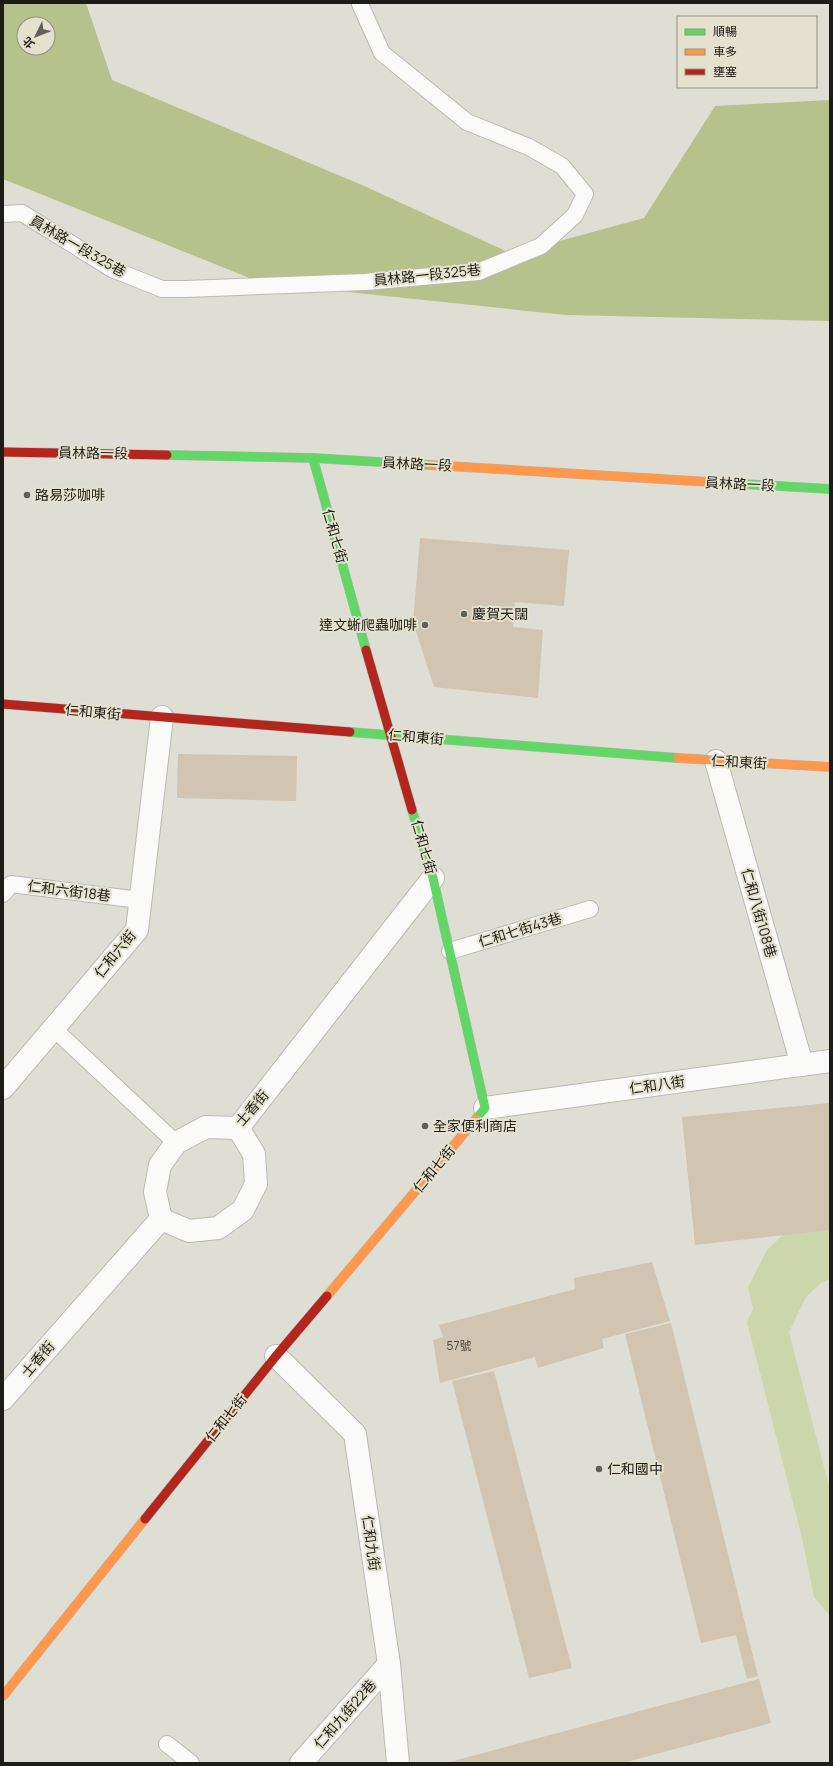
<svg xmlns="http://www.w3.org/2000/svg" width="833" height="1766" viewBox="0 0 833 1766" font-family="Manrope,'Noto Sans TC',sans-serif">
	<rect width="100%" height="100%" fill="#dfded4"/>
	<path fill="#ccd6ab" d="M 830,1213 L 830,1279 L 821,1283 L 806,1297 L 789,1332 L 830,1490 L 830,1616 L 814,1597 L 802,1538 L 747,1322 L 753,1309 L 748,1287 L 767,1250 L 792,1226 Z"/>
	<path fill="#b6c18b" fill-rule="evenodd" d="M 3,3 L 86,3 L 112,80 L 362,185 L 512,254 L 644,218 L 715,106 L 830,100 L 830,321 L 566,315 L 262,283 L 3,179 ZM 24,24 L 48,24 L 48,48 L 24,48 Z"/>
	<g fill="#d1c4b0">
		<path d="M 420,538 L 569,550 L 564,606 L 515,602 L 513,627 L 543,630 L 538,698 L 434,687 L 413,622 Z"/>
		<path d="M 178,754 L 297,756 L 296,801 L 177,798 Z"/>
		<path d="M 830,1103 L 830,1230 L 695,1245 L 682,1117 Z"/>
		<path d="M 652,1262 L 670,1321 L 602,1339 L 604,1348 L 538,1368 L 535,1357 L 440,1383 L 433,1340 L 443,1337 L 439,1325 L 575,1289 L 574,1278 Z"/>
		<path d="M 671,1323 L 758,1676 L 747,1679 L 736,1635 L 701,1643 L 625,1334 Z"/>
		<path d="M 494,1371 L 572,1668 L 529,1678 L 452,1381 Z"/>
		<path d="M 759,1679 L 771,1723 L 623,1763 L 446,1763 Z"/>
	</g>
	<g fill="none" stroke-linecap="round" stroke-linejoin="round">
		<defs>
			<g id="lane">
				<path d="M 3,214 L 22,213 L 112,269 L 162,289 L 187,289 L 365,282 L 478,272 L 541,246 L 575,215 L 585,194 L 562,166 L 529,147 L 467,122 L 382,53 L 360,4"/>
				<path d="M 3,894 L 11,884 L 140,900"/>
				<path d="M 450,951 L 590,909"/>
				<path d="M 53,1028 L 176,1143"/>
				<path d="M 167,1744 L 191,1763"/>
			</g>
			<g id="street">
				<path d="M 716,761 L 802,1065"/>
				<path d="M 3,1088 L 137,930 L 162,717"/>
				<path d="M 485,1108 L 830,1061"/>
				<path d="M 238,1128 L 433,878"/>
				<path d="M 161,1219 L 189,1231 L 218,1228 L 243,1210 L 256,1184 L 254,1154 L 238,1128"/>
				<path d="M 161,1219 L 155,1192 L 160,1165 L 176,1143 L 206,1127 L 238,1128"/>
				<path d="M 276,1356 L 355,1434 L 389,1664 L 398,1763"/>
				<path d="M 3,1399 L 161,1219"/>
				<path d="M 301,1763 L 389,1664"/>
			</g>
			<g id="fast">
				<path d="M 167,455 L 313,458 L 430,465"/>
				<path d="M 313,458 L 366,650"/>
				<path d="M 710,482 L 830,489"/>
				<path d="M 350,732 L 678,758"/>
				<path d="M 412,810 L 433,878 L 485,1108 L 476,1119"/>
			</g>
			<g id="slow">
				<path d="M 430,465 L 710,482"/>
				<path d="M 678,758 L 830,767"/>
				<path d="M 327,1296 L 476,1119"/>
				<path d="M 3,1696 L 145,1519"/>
			</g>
			<g id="jam">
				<path d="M 3,452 L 167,455"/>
				<path d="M 366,650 L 412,810"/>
				<path d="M 3,704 L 350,732"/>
				<path d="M 145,1519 L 276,1356 L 327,1296"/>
			</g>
		</defs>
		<use href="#lane" stroke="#bbbab2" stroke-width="18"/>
		<use href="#street" stroke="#bbbab2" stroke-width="24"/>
		<use href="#fast" stroke="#bbbab2" stroke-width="10"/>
		<use href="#slow" stroke="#bbbab2" stroke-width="10"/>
		<use href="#jam" stroke="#bbbab2" stroke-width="10"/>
		<use href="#lane" stroke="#fafaf9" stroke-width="16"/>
		<use href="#street" stroke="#fafaf9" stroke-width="22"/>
		<use href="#fast" stroke="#63d668" stroke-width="9"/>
		<use href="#slow" stroke="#ff974d" stroke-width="9"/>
		<use href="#jam" stroke="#b3261e" stroke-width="9"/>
	</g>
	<g fill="#616058" stroke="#e4e1cf" stroke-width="1.5">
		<circle cx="27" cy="495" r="4"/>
		<circle cx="464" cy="614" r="4"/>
		<circle cx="425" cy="625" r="4"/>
		<circle cx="425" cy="1126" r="4"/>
		<circle cx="599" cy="1469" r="4"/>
	</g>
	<g text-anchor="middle" stroke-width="4" stroke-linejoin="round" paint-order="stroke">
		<g font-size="12" fill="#4a463c">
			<text x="459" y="1350">57號</text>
		</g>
		<g font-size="14" fill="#1d1c16" stroke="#e4e1cf">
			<text transform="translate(78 246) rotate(30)" y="5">員林路一段325巷</text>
			<text transform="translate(427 275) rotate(-6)" y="5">員林路一段325巷</text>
			<text transform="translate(93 453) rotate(1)" y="5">員林路一段</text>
			<text transform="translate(417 464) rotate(3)" y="5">員林路一段</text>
			<text transform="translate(740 484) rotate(3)" y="5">員林路一段</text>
			<text transform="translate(335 536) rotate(74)" y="5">仁和七街</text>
			<text transform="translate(93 712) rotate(5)" y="5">仁和東街</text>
			<text transform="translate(416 737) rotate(5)" y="5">仁和東街</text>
			<text transform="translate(739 762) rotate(3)" y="5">仁和東街</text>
			<text transform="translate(424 847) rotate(74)" y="5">仁和七街</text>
			<text transform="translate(69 891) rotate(7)" y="5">仁和六街18巷</text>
			<text transform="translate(759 913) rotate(74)" y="5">仁和八街108巷</text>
			<text transform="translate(520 930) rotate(-17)" y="5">仁和七街43巷</text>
			<text transform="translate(115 954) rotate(-51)" y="5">仁和六街</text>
			<text transform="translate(657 1085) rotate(-8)" y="5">仁和八街</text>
			<text transform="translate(252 1108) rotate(-49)" y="5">士香街</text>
			<text transform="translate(434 1169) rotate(-50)" y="5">仁和七街</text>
			<text transform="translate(38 1359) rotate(-49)" y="5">士香街</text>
			<text transform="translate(226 1418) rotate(-51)" y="5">仁和七街</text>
			<text transform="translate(371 1543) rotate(82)" y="5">仁和九街</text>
			<text transform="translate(345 1714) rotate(-49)" y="5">仁和九街22巷</text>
		</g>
		<g font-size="14" fill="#1d1c16" stroke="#e4e1cf" text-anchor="start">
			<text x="35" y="500">路易莎咖啡</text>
			<text x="472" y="619">慶賀天闊</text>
			<text x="417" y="630" text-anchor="end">達文蜥爬蟲咖啡</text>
			<text x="433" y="1131">全家便利商店</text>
			<text x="607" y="1474">仁和國中</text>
		</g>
	</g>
	<rect width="833" height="1766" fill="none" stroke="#1d1c16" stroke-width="8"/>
	<rect x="677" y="16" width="140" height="72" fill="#e4e1cf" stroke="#949285"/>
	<rect x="685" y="29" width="20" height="6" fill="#63d668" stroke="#949285"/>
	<text x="713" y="36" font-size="12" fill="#1d1c16">順暢</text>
	<rect x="685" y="49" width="20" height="6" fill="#ff974d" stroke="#949285"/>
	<text x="713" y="56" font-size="12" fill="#1d1c16">車多</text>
	<rect x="685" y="69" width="20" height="6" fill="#b3261e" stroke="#949285"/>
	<text x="713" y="76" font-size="12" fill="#1d1c16">壅塞</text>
	<g transform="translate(36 36) rotate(227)"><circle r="19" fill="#e4e1cf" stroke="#949285"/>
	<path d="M0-3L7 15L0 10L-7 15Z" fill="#616058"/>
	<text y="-6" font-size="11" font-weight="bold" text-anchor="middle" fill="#1d1c16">北</text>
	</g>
</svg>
